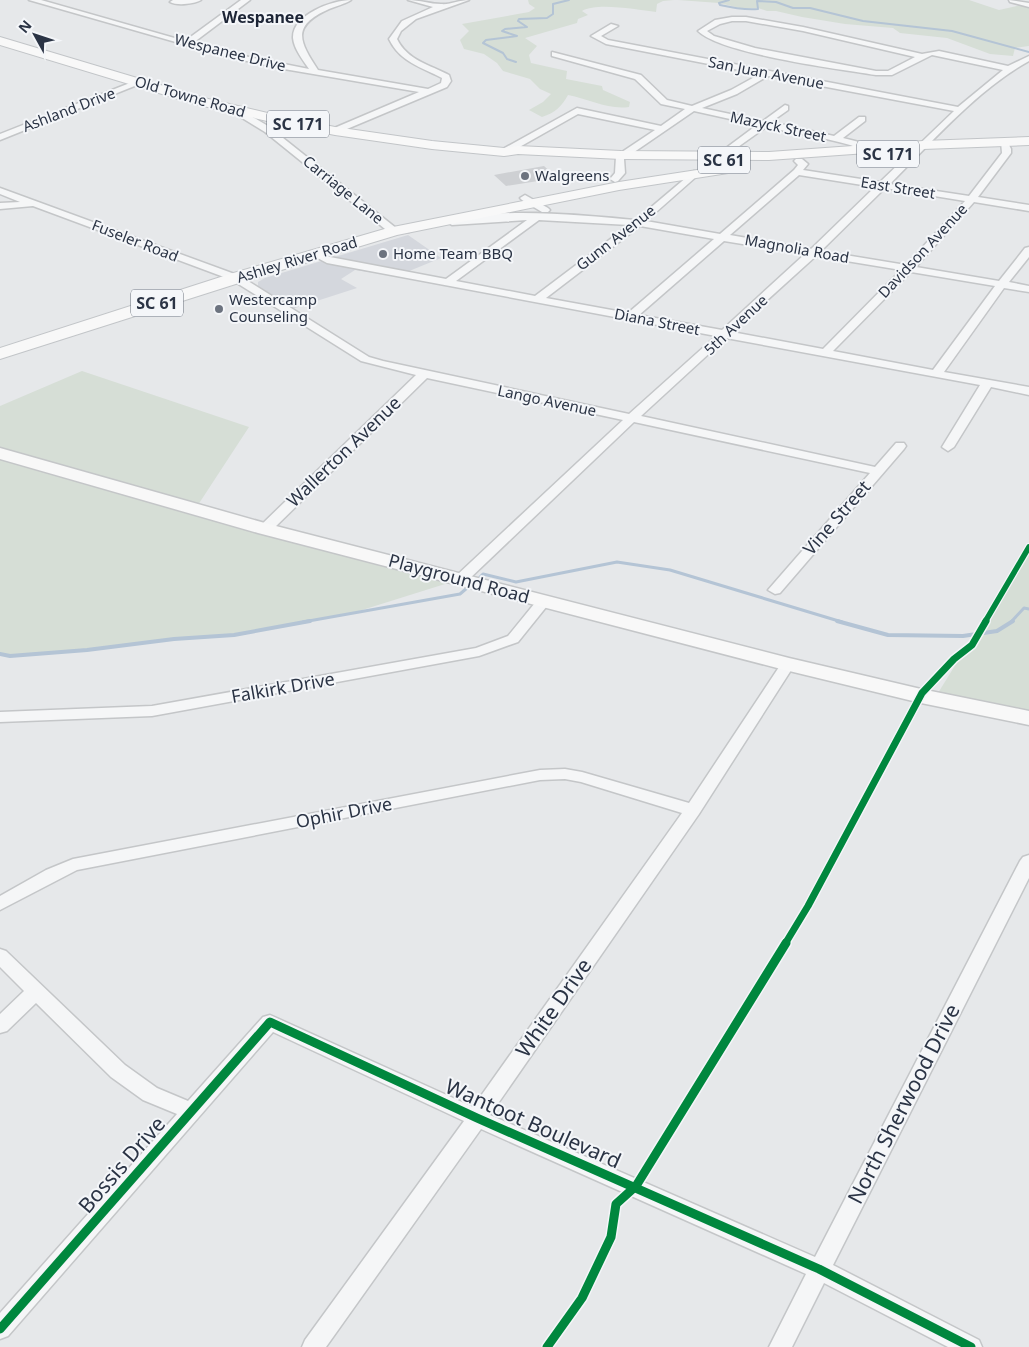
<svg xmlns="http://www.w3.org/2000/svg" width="1029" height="1347" viewBox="0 0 1029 1347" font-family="'Noto Sans',sans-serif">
	<rect width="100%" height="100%" fill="#e6e8ea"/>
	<path fill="#d4d7dd" d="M 408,235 L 441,258 L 397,276 L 355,270 L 341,279 L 357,288 L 292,309 L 258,287 L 258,282 L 265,278 Z"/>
	<g fill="#d6ded6">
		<path d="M 528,0 L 674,0 L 663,1 L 657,4 L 656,12 C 637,10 598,2 582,11 L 588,15 L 578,19 L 577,23 L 525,38 L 537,46 L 529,55 L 531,63 L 567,71 L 566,79 L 602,86 L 603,90 L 630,102 L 629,107 C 608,110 589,99 568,95 C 562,106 555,113 542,117 L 529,110 L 543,102 L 551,94 L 540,89 L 530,79 L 503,71 L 497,63 L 484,54 L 464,49 L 460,40 L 469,31 L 462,24 L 529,12 L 535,8 L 529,4 Z"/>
		<path d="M 678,0 L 969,0 L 999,10 L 1022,5 L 1029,7 L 1029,46 L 1015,48 L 1013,56 L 990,54 L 947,38 L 900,33 L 893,28 L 845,24 L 802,17 L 776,11 L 767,11 L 758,8 L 740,8 L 719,3 Z"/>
		<path d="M 82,371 L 249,427 L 196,508 L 461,579 L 359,611 L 234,635 L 174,639 L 87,650 L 10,656 L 0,654 L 0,406 Z"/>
		<path d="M 1029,546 L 1029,711 L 938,693 Z"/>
	</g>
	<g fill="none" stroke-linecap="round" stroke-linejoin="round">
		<g stroke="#b4c4d5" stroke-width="2">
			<path d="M 729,0 L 719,3 L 720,5 C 733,8 745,10 758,9 L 757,1 L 776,2 L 793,8 L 810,8 L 863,21 L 952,31 L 1029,52"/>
			<path d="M 516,62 L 507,59 L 503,53 L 483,43 L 486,40 L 517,36 L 502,31 L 505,29 L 527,27 L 518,21 L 519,19 L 547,18 L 553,14 L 553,4 L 569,0"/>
		</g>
		<g stroke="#b4c4d5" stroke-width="3">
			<path d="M 480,577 L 483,574 L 516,582 L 617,562 L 670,570 L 842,622"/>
			<path d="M 303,622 L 460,594 L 467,588"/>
			<path d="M 1011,622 L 1024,608 L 1029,609"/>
		</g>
		<g stroke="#b4c4d5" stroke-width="4">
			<path d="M 837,621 L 888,635 L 963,636 L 997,631 L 1013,621"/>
			<path d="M 0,654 L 10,656 L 87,650 L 174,639 L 234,635 L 310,621"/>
		</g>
	</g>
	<path fill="#ced0d3" d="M 544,166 L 557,178 L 506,186 L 494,175 Z"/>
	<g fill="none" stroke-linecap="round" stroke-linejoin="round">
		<defs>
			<g id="minor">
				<path d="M 29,0 L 41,0 L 185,41 L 241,0 L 250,0 L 193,43 L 229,53 L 309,69 C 303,60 294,49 293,38 C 292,15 332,0 351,0 C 345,4 336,6 329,9 C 291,26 299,41 318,70 L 428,89 L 441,83 L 442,78 C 421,67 400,62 389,39 L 402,21 L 433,7 L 408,0 C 420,0 430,4 441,4 C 450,5 459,0 469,0 L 416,19 L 401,31 L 397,39 C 407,60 430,65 449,75 L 451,81 L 447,87 L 335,134 L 331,131 L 332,129 L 419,92 L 284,69 L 228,57 Z"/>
				<path d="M 173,0 L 201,0 C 194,4 177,6 170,2 Z"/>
				<path d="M 1009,0 L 1029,3 L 1029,7 L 1010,2 Z"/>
				<path d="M 732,17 L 746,17 L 803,27 L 922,54 L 939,51 L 1008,66 L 1029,56 L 1029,61 C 977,90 932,142 890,184 L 969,196 L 1002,153 L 1001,141 L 1004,140 L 1007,141 L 1011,149 L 1011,153 L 978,197 L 1029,205 L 1029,211 L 974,202 L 916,267 L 999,281 L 1025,248 L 1029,247 L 1029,257 L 1009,282 L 1029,286 L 1029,292 L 1004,288 L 944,372 L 1029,387 L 1029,395 L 991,387 L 954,447 L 948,451 L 942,447 L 980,385 L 726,338 L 641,416 L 875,467 L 896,443 L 904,443 L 906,446 L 904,449 L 780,593 L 775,594 L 768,590 L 870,473 L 634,422 L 466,582 L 456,582 L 454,579 L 456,576 L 623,420 L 427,378 L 270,532 L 260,532 L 258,529 L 260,526 L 416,375 L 361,361 L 232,280 L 33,206 L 0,209 L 0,203 L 20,202 L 0,194 L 0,188 L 240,276 L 369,357 L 383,361 L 629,414 L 716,336 L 327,263 L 310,254 L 315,251 L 330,257 L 446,279 L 527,220 L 452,225 L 447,222 L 449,220 C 503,207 580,215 636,220 L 694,171 L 697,172 L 697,176 L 646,221 L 720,234 L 794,170 L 798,165 L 794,161 L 796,159 L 802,159 L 808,164 L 803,170 L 880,182 L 954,111 L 768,76 L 737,94 L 702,108 L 763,121 L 785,105 L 788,106 L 788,110 L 771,122 L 834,136 L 859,117 L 865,117 L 865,121 L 843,138 L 859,142 L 867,148 L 867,152 C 860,153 857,147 850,145 C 823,137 794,133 766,127 L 721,159 L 718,158 L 718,154 L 757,125 L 694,111 L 624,159 L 625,173 L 618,181 L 615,182 L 610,179 L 615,173 L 616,156 L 655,130 L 578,114 L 507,154 L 501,154 L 501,150 L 577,108 L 661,126 L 685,109 L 661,104 L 635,79 L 552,56 L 552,52 L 641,75 L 667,100 L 692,106 L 731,90 L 760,74 L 606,44 L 591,36 L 611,24 L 618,26 L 601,36 L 608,40 L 958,107 L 1003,70 L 932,55 L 892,75 L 876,75 C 839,69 721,54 698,31 L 715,20 ZM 732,21 L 746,21 L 803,31 L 915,57 L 888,71 L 876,71 L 755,48 L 714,36 L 707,31 L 720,24 ZM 799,175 L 875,187 L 811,249 L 730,235 ZM 885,188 L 965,201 L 906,265 L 821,251 ZM 539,220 L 629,225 L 535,296 L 456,281 ZM 640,226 L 714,239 L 628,313 L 546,298 ZM 724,241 L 805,254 L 722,330 L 639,315 ZM 816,256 L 901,270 L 823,349 L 732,332 ZM 911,272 L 995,286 L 933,370 L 833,351 Z"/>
				<path d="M 135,81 L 142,83 L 0,140 L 0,134 Z"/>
				<path d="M 237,108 L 268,126 L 277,118 L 283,118 L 283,122 L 273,130 L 396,228 L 409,226 L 414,229 L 409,232 L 390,233 L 265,132 L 234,113 L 234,109 Z"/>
				<path d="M 525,195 L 548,208 L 550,210 L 548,212 L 542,212 L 522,200 L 520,198 Z"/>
				<path d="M 544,597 L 549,598 L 551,601 L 518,642 L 479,656 L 152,716 L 0,722 L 0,712 L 152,706 L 476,648 L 508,636 L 539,598 Z"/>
				<path d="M 788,659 L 793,661 L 795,664 L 699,814 L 490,1115 L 815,1257 L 1020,861 L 1023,857 L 1029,855 L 1029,878 L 833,1265 L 979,1340 L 982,1347 L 948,1347 L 824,1283 L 792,1347 L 769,1347 L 806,1274 L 481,1129 L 326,1347 L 302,1347 L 305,1340 L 464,1121 L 273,1032 L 8,1336 L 0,1339 L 0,1313 L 177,1114 L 143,1100 L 111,1077 L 36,1003 L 7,1031 L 0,1033 L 0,1014 L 24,991 L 0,967 L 0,949 L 6,951 L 125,1065 L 157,1088 L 188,1101 L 263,1017 L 270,1015 L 473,1107 L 682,813 L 581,782 L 565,779 L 540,780 L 77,870 L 0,910 L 0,896 L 46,870 L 73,859 L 540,770 L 565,769 L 582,772 L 689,803 L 783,661 Z"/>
			</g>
			<path id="secondary" d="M 0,448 L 272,525 L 789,658 L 921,689 L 1029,711 L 1029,725 L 921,703 L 781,669 L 258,533 L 0,459 Z"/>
			<g id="primary">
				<path d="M 0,37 L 204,98 L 280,116 L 335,127 L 432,141 L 504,148 L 518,146 L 621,151 L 769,152 L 923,141 L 1029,137 L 1029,145 L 923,149 L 769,160 L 621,159 L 518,154 L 504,156 L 432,149 L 335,135 L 280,124 L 195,104 L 0,45 Z"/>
				<path d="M 736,164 L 741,165 L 743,168 L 741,171 L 619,190 L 397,235 L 242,282 L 0,359 L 0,348 L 230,274 L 388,228 L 619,182 Z"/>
			</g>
		</defs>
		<use href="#minor" stroke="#c4c6c8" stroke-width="3"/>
		<use href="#secondary" stroke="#c4c6c8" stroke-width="3"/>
		<use href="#primary" stroke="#c2c5c8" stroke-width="2"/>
		<use href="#minor" fill="#f5f6f7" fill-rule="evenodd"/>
		<use href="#secondary" fill="#f8f8f8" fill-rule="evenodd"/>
		<use href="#primary" fill="#f8f8f8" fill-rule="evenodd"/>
		<defs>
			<path id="cycleway-far2" d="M 985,622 L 1029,547"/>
			<path id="cycleway-far1" d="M 785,944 L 808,906 L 922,693 L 954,659 L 972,645 L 986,621"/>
			<g id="cycleway">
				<path d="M 0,1329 L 270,1022 L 477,1118 L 819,1269 L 971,1347"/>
				<path d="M 547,1347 L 582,1298 L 611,1237 L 616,1204 L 636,1186 L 786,943"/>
			</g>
		</defs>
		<use href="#cycleway-far2" stroke="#f4f6f9" stroke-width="8"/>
		<use href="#cycleway-far1" stroke="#f4f6f9" stroke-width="10"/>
		<use href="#cycleway" stroke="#f4f6f9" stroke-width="12"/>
		<use href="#cycleway-far2" stroke="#00873e" stroke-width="5.5"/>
		<use href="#cycleway-far1" stroke="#00873e" stroke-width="7"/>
		<use href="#cycleway" stroke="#00873e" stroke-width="9"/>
	</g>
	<g fill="#6c737f" stroke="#f4f6f9" stroke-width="2">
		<circle cx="525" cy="176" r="5"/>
		<circle cx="383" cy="254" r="5"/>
		<circle cx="219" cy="309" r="5"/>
	</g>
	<g text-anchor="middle" stroke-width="4" stroke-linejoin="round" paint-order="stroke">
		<g font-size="15" fill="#2b3445" stroke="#f4f6f9">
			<text transform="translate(230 53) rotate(14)" y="5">Wespanee Drive</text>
			<text transform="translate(766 73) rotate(11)" y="5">San Juan Avenue</text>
			<text transform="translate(190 97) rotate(16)" y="5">Old Towne Road</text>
			<text transform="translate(69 110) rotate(-21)" y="5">Ashland Drive</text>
			<text transform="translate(778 127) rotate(12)" y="5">Mazyck Street</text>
			<text transform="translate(898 188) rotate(9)" y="5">East Street</text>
			<text transform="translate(343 190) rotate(39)" y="5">Carriage Lane</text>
			<text transform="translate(616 238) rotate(-38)" y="5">Gunn Avenue</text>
			<text transform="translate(135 241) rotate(21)" y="5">Fuseler Road</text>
			<text transform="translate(797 249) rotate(10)" y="5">Magnolia Road</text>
			<text transform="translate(923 251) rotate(-47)" y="5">Davidson Avenue</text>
			<text transform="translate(297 260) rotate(-17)" y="5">Ashley River Road</text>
			<text transform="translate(657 322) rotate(11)" y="5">Diana Street</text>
			<text transform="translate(736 325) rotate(-43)" y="5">5th Avenue</text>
			<text transform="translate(547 401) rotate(12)" y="5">Lango Avenue</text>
		</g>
		<g font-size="15" fill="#2b3445" stroke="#f4f6f9" text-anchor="start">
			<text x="535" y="181">Walgreens</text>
			<text x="393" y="259">Home Team BBQ</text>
			<text x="229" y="305">Westercamp<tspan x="229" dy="17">Counseling</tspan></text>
		</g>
		<g font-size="16" font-weight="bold" fill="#1d2536" stroke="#f4f6f9">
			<text x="263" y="23">Wespanee</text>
		</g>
		<g fill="#f4f6f9" stroke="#676e7b" stroke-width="1">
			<rect x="267" y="110.5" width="62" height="27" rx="4"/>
			<rect x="857" y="140.5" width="62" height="27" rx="4"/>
			<rect x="698" y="146.5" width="52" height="27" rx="4"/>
			<rect x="131" y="289.5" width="52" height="27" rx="4"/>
		</g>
		<g font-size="16" font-weight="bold" fill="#2b3445">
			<text x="298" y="130">SC 171</text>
			<text x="888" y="160">SC 171</text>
			<text x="724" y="166">SC 61</text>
			<text x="157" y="309">SC 61</text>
		</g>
		<g font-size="18" fill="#2b3445" stroke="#f4f6f9">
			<text transform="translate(344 452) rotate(-44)" y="6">Wallerton Avenue</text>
			<text transform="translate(837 518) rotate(-49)" y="6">Vine Street</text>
			<text transform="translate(459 579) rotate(15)" y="6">Playground Road</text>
			<text transform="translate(283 688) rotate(-10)" y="6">Falkirk Drive</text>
			<text transform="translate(344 813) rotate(-11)" y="6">Ophir Drive</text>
		</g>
		<g font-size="21" fill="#2b3445" stroke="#f4f6f9">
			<text transform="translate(554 1008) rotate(-55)" y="7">White Drive</text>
			<text transform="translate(904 1104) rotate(-63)" y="7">North Sherwood Drive</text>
			<text transform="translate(533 1124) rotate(24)" y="7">Wantoot Boulevard</text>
			<text transform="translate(122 1165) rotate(-49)" y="7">Bossis Drive</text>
		</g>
	</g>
	<g transform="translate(35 35) rotate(310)" stroke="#f4f6f9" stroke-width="4" paint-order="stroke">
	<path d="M0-4L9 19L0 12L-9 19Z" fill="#2b3445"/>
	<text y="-8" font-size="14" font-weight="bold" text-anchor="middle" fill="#2b3445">N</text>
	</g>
</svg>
